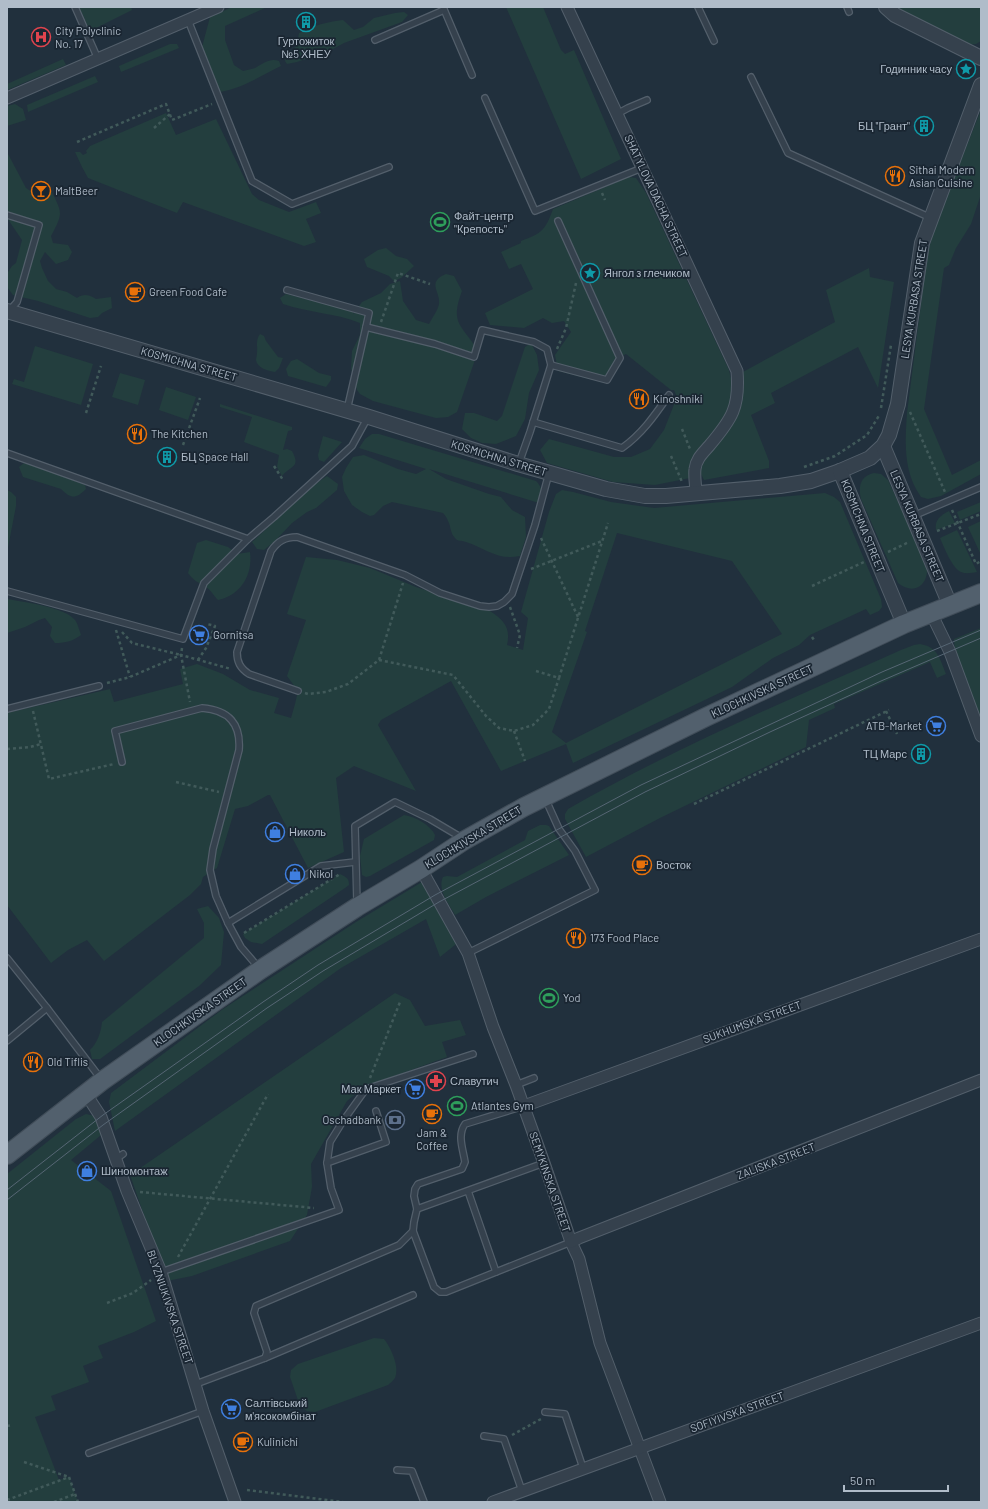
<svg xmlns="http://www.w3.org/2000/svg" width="988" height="1509" viewBox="0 0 988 1509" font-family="Barlow,sans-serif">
	<rect width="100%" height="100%" fill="#21303d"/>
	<g fill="#233e3e" fill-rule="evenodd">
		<path d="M 79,7 L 131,7 L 132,10 L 90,31 Z"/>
		<path d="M 232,7 L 267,7 L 225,26 L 225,40 L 234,65 L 243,71 C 247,70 252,69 255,68 C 264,63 270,58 279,61 L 281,66 C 260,76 244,88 220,92 L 216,84 L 202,47 L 210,17 Z"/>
		<path d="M 506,7 L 543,7 L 561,50 L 565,54 L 574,50 L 621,159 L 581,179 Z"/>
		<path d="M 892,7 L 981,7 L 981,41 L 976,44 L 967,45 Z"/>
		<path d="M 404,12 L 408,15 L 402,22 L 344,43 L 331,50 L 297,62 L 287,64 L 285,61 L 286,54 C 297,49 297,44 299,33 C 314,25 327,22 343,20 L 354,30 L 363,27 L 374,18 L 395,13 Z"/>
		<path d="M 170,44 L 177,44 L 179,48 L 121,72 L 119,66 Z"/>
		<path d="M 63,59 L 66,65 L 7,90 L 7,84 Z"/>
		<path d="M 95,76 L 98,82 L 28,112 L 27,105 Z"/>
		<path d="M 15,104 L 23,109 L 26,120 L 7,126 L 7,106 Z"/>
		<path d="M 981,110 L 981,194 L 971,224 L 956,248 L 949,265 L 944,268 L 924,409 L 952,475 L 981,460 L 981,474 L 941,496 L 928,499 L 921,497 C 903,472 905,442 907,413 L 927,257 L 934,228 Z"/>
		<path d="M 166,113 L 176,135 L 216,119 L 252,194 L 259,200 L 289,212 L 316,202 L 321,213 L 306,219 L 316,242 L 304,246 L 183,202 L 177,213 L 88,178 L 82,167 L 75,152 L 80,152 L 83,155 L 87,153 L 86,151 L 90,146 Z"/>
		<path d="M 7,152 L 26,188 L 32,192 L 50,188 C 61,212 65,211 51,236 L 53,243 L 68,245 L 72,252 L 68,260 L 56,264 L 45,252 L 40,261 L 42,268 L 48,281 L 56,289 L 67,292 L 77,298 C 84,293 89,295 96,299 L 111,297 L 112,308 L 102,313 L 98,317 L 90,318 L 38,301 L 13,295 L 7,287 L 8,272 L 12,266 L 16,263 L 22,240 L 7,218 Z"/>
		<path d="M 629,177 L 636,178 L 646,193 L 729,370 L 732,383 L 730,427 C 742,405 744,397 741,373 L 835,322 L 826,290 L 869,268 L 870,277 L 894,282 L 878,388 L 858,347 L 771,393 L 775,403 L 751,415 L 769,461 L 769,468 L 704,480 L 701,474 L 700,476 L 655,485 L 613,482 L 547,463 L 540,450 L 549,439 L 614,457 L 631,457 L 650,449 L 664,430 L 677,397 L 674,390 L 671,390 L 626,354 L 614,360 L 610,374 L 597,381 L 558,371 L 555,355 L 571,332 L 564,321 L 552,323 L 543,318 L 524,328 L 490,325 L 485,313 L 533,289 L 521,264 L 509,269 L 501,252 L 521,243 L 521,241 C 542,233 545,231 553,209 Z"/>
		<path d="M 386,248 L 396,256 L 407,259 L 414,266 L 401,278 L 394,281 L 389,276 L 367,267 L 364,259 L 378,250 Z"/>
		<path d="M 446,274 L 454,276 L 462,291 C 449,325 463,325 478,351 L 457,412 L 448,417 L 436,418 L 373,401 L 360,394 L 357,390 L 351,369 L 352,351 L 360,335 L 360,323 C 336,313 309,313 283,304 L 280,298 L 286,294 L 353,311 L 353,314 L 362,302 L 381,293 L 390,284 L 400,281 L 403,301 L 416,320 L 429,324 C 432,318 438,310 439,304 C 441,292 426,282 446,274 Z"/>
		<path d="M 260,334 L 264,336 L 266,341 L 278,357 L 283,358 L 279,368 L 275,372 C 268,371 257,368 256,360 C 256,358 257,356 257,353 C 258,346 255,341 260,334 Z"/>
		<path d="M 531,343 L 537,355 L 539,370 L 529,393 L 525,419 L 516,436 L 496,444 L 482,443 L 471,438 L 462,429 L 465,413 L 474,413 L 497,421 L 502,416 L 525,347 Z"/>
		<path d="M 35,346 L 93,364 L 81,405 L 12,384 L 14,379 L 24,382 Z"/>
		<path d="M 297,359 L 319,373 L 331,376 L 331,380 L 326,387 L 288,376 L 286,369 L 291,361 Z"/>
		<path d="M 120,373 L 145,380 L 138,405 L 112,397 Z"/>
		<path d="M 166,387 L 196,397 L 188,420 L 159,410 Z"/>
		<path d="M 220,404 L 292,427 L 292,430 L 288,431 L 283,450 L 287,449 L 292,451 C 301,468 291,465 282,476 L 277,467 L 279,455 L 244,442 L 252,417 L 220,407 Z"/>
		<path d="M 372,434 L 379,434 L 536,481 C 544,489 541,494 539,503 L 429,469 L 446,479 L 489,494 L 501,497 L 512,510 L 525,517 L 526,537 L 520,556 C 498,561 485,548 466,542 C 461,540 458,542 455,538 C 450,533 451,526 448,521 C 447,518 445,515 443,513 L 392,502 L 383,506 L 374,515 L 370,516 L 362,512 L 352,505 L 344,491 L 342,477 L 346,468 L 353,457 L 364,455 L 398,469 L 416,474 L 426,469 L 359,448 L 365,439 Z"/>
		<path d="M 323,436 L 342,442 L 324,462 L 319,460 L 318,455 Z"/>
		<path d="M 24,463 L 39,466 L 85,485 L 86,489 C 76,499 71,499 61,489 L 23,477 L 19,467 Z"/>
		<path d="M 874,473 L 881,474 L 888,480 L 927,566 C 929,585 914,596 898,583 L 861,499 C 858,487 860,476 874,473 Z"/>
		<path d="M 327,476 L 338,484 L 337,490 L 316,508 L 307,512 L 292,523 L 275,541 L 264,550 L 257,549 L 252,542 L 314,485 Z"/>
		<path d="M 7,490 L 11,492 L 16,497 L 16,506 L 7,553 Z"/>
		<path d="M 562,490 L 573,492 L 611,502 L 654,508 L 825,493 L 834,497 L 840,502 L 881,599 L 882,607 L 879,611 L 870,615 L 866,609 L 810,635 L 799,645 L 773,658 L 732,687 L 573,763 L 566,744 L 501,771 L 451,681 L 381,720 L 378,725 L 416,791 L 354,766 L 336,778 L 344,852 L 308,868 L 270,795 L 268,795 L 248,806 L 235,809 L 217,868 L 203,877 L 201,884 L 190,895 L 104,961 L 87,940 L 68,950 L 51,963 L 7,905 L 7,713 L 110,689 L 114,702 L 183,684 L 180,669 L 197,664 L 223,674 L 250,690 L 279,698 L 274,713 L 291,718 L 295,704 L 298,691 L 287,676 L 306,620 L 287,614 L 306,557 L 337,560 L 370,568 L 416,587 L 490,611 C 504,620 511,628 507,645 L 523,650 L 528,618 L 521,612 L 549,512 L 556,494 ZM 617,533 L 732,561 L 782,634 L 566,743 L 552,732 L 587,632 L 585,631 Z"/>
		<path d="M 981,502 L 981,511 L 960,520 L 957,512 Z"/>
		<path d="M 949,511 L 955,523 L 936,530 C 934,520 941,515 949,511 Z"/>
		<path d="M 981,521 L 981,555 L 968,527 Z"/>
		<path d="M 957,530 L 977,572 C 971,573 966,574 961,572 C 952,568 944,547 940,538 Z"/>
		<path d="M 206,540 L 228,547 L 237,554 L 250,552 C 253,575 241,595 218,600 C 214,596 211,590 206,587 C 197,581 196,583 188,573 L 197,543 Z"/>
		<path d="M 7,599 C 23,602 65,607 75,620 C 78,624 79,630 81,635 C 73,641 66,643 55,643 L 50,636 L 52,627 L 45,618 L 39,620 L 25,627 L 7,633 Z"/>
		<path d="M 981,628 L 981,720 L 976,711 L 955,654 L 954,639 Z"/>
		<path d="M 920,644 C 938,647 940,659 946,674 L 937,678 L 930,662 L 834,704 L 835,708 L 809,720 L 806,747 L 660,818 L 586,857 L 565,819 L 565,814 L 568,809 C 674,748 789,700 901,650 L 914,645 Z"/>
		<path d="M 404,815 C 416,817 430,825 435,835 L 434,840 L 370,876 L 366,877 L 362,875 L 360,856 L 364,839 Z"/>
		<path d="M 540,825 L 546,825 L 549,826 L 569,855 L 486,897 L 455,915 C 449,904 437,890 443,877 L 447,876 L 457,877 L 525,840 L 528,831 Z"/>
		<path d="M 340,874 C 346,877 349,878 349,885 L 345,888 L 262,944 L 251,942 L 245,938 L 243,934 Z"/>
		<path d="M 427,879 L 460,941 L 440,957 L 426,919 L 341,968 L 115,1131 L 109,1102 L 111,1093 L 223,1009 L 356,922 Z"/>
		<path d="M 208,906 L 219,918 L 224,932 L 221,965 L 199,986 L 100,1059 L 92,1059 L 90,1050 C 97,1043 101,1033 102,1022 L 204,938 L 204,923 L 197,909 Z"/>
		<path d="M 395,993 L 410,1000 L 425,1026 L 460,1020 L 466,1035 L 442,1042 L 447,1057 L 364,1087 L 347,1101 L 311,1164 L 312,1187 L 307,1215 L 290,1241 L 192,1276 L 167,1281 L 130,1175 Z"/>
		<path d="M 86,1114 L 95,1116 L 102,1131 L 101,1135 L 71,1160 L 111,1191 L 156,1321 L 134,1332 L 98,1346 L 103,1358 L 83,1366 L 89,1382 L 51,1396 L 56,1410 L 35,1417 L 59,1480 L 69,1477 L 78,1502 L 7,1502 L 7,1174 L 76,1119 Z"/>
		<path d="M 374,1338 L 384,1339 C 391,1348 400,1367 395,1378 C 393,1381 390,1383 388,1385 L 315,1412 L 307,1411 L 300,1406 L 290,1377 L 291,1370 L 298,1364 Z"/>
	</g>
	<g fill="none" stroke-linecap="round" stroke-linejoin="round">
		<defs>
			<g id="service">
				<path d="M 75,7 L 98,59"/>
				<path d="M 443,7 L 472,75"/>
				<path d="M 698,7 L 714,41"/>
				<path d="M 847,7 L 849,12"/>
				<path d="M 188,20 L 252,181 L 292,204 L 389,167"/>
				<path d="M 375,40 L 444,10"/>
				<path d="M 751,77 L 788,153 L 931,218"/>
				<path d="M 485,98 L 535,211 L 642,168"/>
				<path d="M 617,114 L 628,108 L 647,100"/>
				<path d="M 7,215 L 39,225 L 17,302 L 9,311"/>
				<path d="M 287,290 L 369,313 L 366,327"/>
				<path d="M 347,410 L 366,327 L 435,344 L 474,357 L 482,330 L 534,342 L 547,349 L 551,365"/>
				<path d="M 533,422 L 622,448 C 642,434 655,415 669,395"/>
				<path d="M 7,453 L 248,539"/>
				<path d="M 519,463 L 530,432 L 551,365 L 607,380 L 620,358 L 558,221"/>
				<path d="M 913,516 L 981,487"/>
				<path d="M 7,591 L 183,639 L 204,583 L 248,539 L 274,517 L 352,446 L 368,417"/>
				<path d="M 298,691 L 249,674 C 240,668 237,662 237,652 L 271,551 C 278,541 285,537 297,537 L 405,575 L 440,593 L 480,606 L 489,607 L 497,606 L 504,602 L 512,594 L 535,525 L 549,473"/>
				<path d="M 7,709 L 99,686"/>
				<path d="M 122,762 L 115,731 L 202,708 C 229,710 241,724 239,750 L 213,849 L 210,870 L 216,896 L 228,923 L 241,947 L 259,968"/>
				<path d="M 357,903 L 355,826 L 395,802 L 430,819 L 462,838"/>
				<path d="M 228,923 L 321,866 L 355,862"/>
				<path d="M 468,953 L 595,890 L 575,851 L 559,829 L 545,798"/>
				<path d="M 7,958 L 47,1008"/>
				<path d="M 7,1041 L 47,1008 L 101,1079"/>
				<path d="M 516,1085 L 534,1078"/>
				<path d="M 116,1159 L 123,1154"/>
				<path d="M 327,1163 L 386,1142 L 376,1111"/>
				<path d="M 468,1191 L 496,1272 L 571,1242"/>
				<path d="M 417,1209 L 544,1163"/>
				<path d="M 413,1231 L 434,1287 L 440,1292 L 446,1292 L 496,1272"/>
				<path d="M 161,1272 L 339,1210 L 331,1188 L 327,1163 L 330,1142 L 343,1121 L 366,1089 L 473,1054"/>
				<path d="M 265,1358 L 413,1295"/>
				<path d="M 196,1384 L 265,1358 L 267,1352 L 254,1313 L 256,1306 L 399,1245 L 413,1231 L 414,1222 L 417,1209 L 414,1196 L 415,1189 L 418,1184 L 462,1169 L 465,1162 C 463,1149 457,1135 465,1124 L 524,1106"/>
				<path d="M 545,1412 L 565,1414 L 583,1468"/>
				<path d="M 484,1436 L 504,1439 L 522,1491"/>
				<path d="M 89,1453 L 203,1411"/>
				<path d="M 397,1470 L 412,1471 L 424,1502"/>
			</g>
			<g id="minor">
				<path d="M 567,7 L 737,371 C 740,407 732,419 709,446 C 703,453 696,459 695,469 C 694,477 696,486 696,494"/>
				<path d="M 7,98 L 218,7"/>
				<path d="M 931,613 L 950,652 L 981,736"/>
				<path d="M 421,869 L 468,953 L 493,1027 L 516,1085 L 544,1163 L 571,1242 L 579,1259 L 600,1343 L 660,1502"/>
				<path d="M 86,1094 L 101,1117 L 127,1191 L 161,1272 L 203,1411 L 235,1502"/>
				<path d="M 524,1106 L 981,939"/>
				<path d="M 571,1242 L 579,1238 L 981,1080"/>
				<path d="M 493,1502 L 981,1323"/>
			</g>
			<g id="tertiary">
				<path d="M 886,7 L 895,15 L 981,58"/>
				<path d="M 7,311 L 369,417 L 518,464 L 606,489 L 645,496 L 666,496 L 780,486 L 811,481 L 840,471 L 870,458 L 883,446 L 889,435 L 898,404 L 922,243 L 981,85"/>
				<path d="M 883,446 L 950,605"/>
				<path d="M 840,471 L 904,624"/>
			</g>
			<path id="primary" d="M 7,1155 L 102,1081 L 260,970 L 357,907 L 421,869 L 465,840 L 524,807 L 706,717 L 904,624 L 981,593"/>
		</defs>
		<use href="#service" stroke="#535f6b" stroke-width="8"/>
		<use href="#minor" stroke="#535f6b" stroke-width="13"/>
		<use href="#tertiary" stroke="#535f6b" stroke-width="16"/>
		<use href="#primary" stroke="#414d59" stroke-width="20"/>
		<g stroke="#415a5a" stroke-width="2.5" stroke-dasharray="3 3" stroke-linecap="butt">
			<path d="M 154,128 L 170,114"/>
			<path d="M 77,142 L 166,104 L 172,120 L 212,104"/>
			<path d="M 602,193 L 605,200"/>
			<path d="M 381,322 L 398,273 L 430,284"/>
			<path d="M 557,349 L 566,328 L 576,283"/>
			<path d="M 881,408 L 891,345"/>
			<path d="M 910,412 L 945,492"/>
			<path d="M 86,413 L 101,366"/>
			<path d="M 682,429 L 690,449"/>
			<path d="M 188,433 L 209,439"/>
			<path d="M 183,445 L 200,398"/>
			<path d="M 671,456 L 682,482"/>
			<path d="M 274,466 L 283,480"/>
			<path d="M 804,467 L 835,456 L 867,435 L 880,414"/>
			<path d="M 952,510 L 976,564 L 981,561"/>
			<path d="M 937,531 L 981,514"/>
			<path d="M 541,538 L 578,617"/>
			<path d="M 888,552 L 909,542"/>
			<path d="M 531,569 L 602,541"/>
			<path d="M 812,586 L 864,562"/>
			<path d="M 510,607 L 520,635 L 517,648"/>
			<path d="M 116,630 L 130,677"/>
			<path d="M 122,632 L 132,643 L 181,655"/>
			<path d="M 812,637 L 814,640"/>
			<path d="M 182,648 L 181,655 L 190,702"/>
			<path d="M 198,660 L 206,648 L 215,626 L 207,624"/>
			<path d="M 379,660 L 453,675 L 486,716 L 499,728 L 514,731 L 533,725 L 549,709 L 559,678"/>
			<path d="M 536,671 L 559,678 L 608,523"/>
			<path d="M 107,683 L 130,677 L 181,655 L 231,669"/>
			<path d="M 305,693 L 308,694 L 326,692 L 348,684 L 379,660 L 403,583"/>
			<path d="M 33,711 L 49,779 L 114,764"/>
			<path d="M 886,711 L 897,734"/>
			<path d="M 514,731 L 525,761"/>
			<path d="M 7,749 L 30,747 L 41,744"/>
			<path d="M 176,782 L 219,792"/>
			<path d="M 694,804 L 889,710"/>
			<path d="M 244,933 L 340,874"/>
			<path d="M 370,1078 L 400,1002"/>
			<path d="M 140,1192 L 314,1208"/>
			<path d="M 178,1257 L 268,1094"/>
			<path d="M 107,1303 L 133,1293 L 151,1280"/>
			<path d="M 7,1426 L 12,1425"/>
			<path d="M 512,1435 L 541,1419"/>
			<path d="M 24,1462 L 69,1477"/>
			<path d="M 69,1477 L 78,1502"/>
			<path d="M 247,1490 L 343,1502"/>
			<path d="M 7,1500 L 69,1477"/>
			<path d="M 54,1502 L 75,1494"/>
		</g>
		<use href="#service" stroke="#35414d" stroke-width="5.5"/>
		<use href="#minor" stroke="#35414d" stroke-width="11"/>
		<use href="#tertiary" stroke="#35414d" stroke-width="14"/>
		<use href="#primary" stroke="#52606d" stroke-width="18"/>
		<g stroke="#566674" stroke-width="1">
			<path d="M 7,1190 L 103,1115 L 263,1002 L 318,965 L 435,895 L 641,785 L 882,672 L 981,630"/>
			<path d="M 7,1200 L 103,1125 L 267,1008 L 323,971 L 439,902 L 645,792 L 770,732 L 881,681 L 981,638"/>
		</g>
	</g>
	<defs>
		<symbol id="building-ring" viewBox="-11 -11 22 22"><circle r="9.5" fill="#1a2632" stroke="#0f9aa8" stroke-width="1.5"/><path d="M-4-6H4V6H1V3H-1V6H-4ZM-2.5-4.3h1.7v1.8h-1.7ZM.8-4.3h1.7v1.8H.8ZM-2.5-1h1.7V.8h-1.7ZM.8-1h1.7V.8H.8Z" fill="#0f9aa8"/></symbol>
		<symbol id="hospital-ring" viewBox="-11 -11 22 22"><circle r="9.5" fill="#1a2632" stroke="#e0444e" stroke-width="1.5"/><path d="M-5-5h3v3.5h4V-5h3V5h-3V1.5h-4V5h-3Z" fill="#e0444e"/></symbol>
		<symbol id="sight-ring" viewBox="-11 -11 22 22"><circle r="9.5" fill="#1a2632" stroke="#0f9aa8" stroke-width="1.5"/><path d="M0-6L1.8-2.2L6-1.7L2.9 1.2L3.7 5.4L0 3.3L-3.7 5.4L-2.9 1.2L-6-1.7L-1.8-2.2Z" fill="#0f9aa8"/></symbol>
		<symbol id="restaurant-ring" viewBox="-11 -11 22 22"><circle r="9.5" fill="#1a2632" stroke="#e8710a" stroke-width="1.5"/><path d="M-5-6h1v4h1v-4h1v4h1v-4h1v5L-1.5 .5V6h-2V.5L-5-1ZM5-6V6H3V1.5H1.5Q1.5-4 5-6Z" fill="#e8710a"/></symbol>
		<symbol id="bar-ring" viewBox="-11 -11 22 22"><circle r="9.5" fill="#1a2632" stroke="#e8710a" stroke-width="1.5"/><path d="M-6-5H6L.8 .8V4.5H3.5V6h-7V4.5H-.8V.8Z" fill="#e8710a"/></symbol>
		<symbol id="stadium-ring" viewBox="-11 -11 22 22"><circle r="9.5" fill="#1a2632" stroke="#2e9e5b" stroke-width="1.5"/><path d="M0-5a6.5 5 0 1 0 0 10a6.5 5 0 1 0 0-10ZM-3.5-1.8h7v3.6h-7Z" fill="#2e9e5b"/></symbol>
		<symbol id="cafe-ring" viewBox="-11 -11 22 22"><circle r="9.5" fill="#1a2632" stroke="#e8710a" stroke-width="1.5"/><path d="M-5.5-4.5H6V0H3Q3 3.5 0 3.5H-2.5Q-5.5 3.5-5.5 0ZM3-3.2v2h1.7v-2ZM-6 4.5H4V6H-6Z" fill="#e8710a"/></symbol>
		<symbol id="supermarket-ring" viewBox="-11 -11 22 22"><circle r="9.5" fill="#1a2632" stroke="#3f7fe0" stroke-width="1.5"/><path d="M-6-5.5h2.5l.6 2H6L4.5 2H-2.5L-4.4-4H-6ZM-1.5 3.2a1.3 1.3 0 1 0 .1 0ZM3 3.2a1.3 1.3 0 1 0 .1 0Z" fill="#3f7fe0"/></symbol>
		<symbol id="shop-ring" viewBox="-11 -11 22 22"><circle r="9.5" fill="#1a2632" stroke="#3f7fe0" stroke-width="1.5"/><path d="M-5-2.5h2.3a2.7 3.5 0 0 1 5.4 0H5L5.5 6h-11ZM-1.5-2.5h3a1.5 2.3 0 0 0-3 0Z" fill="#3f7fe0"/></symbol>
		<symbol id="pharmacy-ring" viewBox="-11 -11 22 22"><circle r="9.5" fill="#1a2632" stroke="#e0444e" stroke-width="1.5"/><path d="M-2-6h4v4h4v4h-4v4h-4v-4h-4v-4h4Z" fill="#e0444e"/></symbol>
		<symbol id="bank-ring" viewBox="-11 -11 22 22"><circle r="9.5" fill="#1a2632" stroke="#5c6f8a" stroke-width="1.5"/><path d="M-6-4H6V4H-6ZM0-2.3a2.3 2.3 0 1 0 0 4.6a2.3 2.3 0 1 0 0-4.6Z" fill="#5c6f8a"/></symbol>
	</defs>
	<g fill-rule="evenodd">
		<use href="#building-ring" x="295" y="11" width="22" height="22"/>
		<use href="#hospital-ring" x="30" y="26" width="22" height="22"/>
		<use href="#sight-ring" x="955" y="58" width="22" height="22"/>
		<use href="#building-ring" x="913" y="115" width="22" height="22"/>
		<use href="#restaurant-ring" x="884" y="165" width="22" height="22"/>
		<use href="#bar-ring" x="30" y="180" width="22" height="22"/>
		<use href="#stadium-ring" x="429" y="211" width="22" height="22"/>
		<use href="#sight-ring" x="579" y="262" width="22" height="22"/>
		<use href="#cafe-ring" x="124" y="281" width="22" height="22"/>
		<use href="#restaurant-ring" x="628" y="388" width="22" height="22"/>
		<use href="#restaurant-ring" x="126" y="423" width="22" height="22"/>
		<use href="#building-ring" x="156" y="446" width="22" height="22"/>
		<use href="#supermarket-ring" x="188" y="624" width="22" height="22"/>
		<use href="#supermarket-ring" x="925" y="715" width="22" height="22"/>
		<use href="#building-ring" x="910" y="743" width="22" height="22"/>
		<use href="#shop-ring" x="264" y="821" width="22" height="22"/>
		<use href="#cafe-ring" x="631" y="854" width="22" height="22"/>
		<use href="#shop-ring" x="284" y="863" width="22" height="22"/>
		<use href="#restaurant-ring" x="565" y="927" width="22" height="22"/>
		<use href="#stadium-ring" x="538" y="987" width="22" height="22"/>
		<use href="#restaurant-ring" x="22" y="1051" width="22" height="22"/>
		<use href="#pharmacy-ring" x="425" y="1070" width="22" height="22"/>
		<use href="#supermarket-ring" x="404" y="1078" width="22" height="22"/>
		<use href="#stadium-ring" x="446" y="1095" width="22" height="22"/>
		<use href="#cafe-ring" x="421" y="1103" width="22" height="22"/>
		<use href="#bank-ring" x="384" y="1109" width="22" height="22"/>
		<use href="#shop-ring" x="76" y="1160" width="22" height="22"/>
		<use href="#supermarket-ring" x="220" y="1398" width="22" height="22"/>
		<use href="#cafe-ring" x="232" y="1431" width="22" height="22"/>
	</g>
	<g text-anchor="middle" stroke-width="3.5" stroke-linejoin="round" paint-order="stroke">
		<g font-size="11" fill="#b0bcc9" stroke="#1a2632" text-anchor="start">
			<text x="55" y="35">City Polyclinic<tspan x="55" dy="13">No. 17</tspan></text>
			<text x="306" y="45" text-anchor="middle">Гуртожиток<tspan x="306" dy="13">№5 ХНЕУ</tspan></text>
			<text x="952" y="73" text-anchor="end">Годинник часу</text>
			<text x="910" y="130" text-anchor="end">БЦ "Грант"</text>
			<text x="909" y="174">Sithai Modern<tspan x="909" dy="13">Asian Cuisine</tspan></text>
			<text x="55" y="195">MaltBeer</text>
			<text x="454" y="220">Файт-центр<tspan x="454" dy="13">"Крепость"</tspan></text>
			<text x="604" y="277">Янгол з глечиком</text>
			<text x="149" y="296">Green Food Cafe</text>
			<text x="653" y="403">Kinoshniki</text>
			<text x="151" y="438">The Kitchen</text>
			<text x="181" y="461">БЦ Space Hall</text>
			<text x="213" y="639">Gornitsa</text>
			<text x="922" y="730" text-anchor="end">ATB-Market</text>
			<text x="907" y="758" text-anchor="end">ТЦ Марс</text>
			<text x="289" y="836">Николь</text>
			<text x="656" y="869">Восток</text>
			<text x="309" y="878">Nikol</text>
			<text x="590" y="942">173 Food Place</text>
			<text x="563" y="1002">Yod</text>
			<text x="47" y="1066">Old Tiflis</text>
			<text x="450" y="1085">Славутич</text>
			<text x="401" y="1093" text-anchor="end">Мак Маркет</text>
			<text x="471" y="1110">Atlantes Gym</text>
			<text x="381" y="1124" text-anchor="end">Oschadbank</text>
			<text x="432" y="1137" text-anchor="middle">Jam &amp;<tspan x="432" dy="13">Coffee</tspan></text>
			<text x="101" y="1175">Шиномонтаж</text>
			<text x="245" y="1407">Салтівський<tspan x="245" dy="13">м'ясокомбінат</tspan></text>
			<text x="257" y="1446">Kulinichi</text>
		</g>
		<g font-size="11" fill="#b0bcc9" stroke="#1a2632">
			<text transform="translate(656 196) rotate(65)" y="4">SHATYLOVA DACHA STREET</text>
			<text transform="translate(914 299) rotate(-81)" y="4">LESYA KURBASA STREET</text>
			<text transform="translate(189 364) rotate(16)" y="4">KOSMICHNA STREET</text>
			<text transform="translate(499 458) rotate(17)" y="4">KOSMICHNA STREET</text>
			<text transform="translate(863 526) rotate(68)" y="4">KOSMICHNA STREET</text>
			<text transform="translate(917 526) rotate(67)" y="4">LESYA KURBASA STREET</text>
			<text transform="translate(762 691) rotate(-25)" y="4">KLOCHKIVSKA STREET</text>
			<text transform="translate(473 837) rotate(-31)" y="4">KLOCHKIVSKA STREET</text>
			<text transform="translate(200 1012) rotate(-35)" y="4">KLOCHKIVSKA STREET</text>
			<text transform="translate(752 1022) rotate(-20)" y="4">SUKHUMSKA STREET</text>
			<text transform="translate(776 1161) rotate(-21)" y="4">ZALISKA STREET</text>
			<text transform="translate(550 1182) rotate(71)" y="4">SEMYKINSKA STREET</text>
			<text transform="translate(170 1307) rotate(71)" y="4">BLYZNIUKIVSKA STREET</text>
			<text transform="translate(737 1412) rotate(-20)" y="4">SOFIYIVSKA STREET</text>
		</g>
	</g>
	<rect width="988" height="1509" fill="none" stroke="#b0bcc9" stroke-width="16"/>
	<path d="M844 1485v6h104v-6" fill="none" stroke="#b0bcc9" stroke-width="2"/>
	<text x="850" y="1485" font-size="12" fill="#b0bcc9" stroke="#1a2632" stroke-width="3" paint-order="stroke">50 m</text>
</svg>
